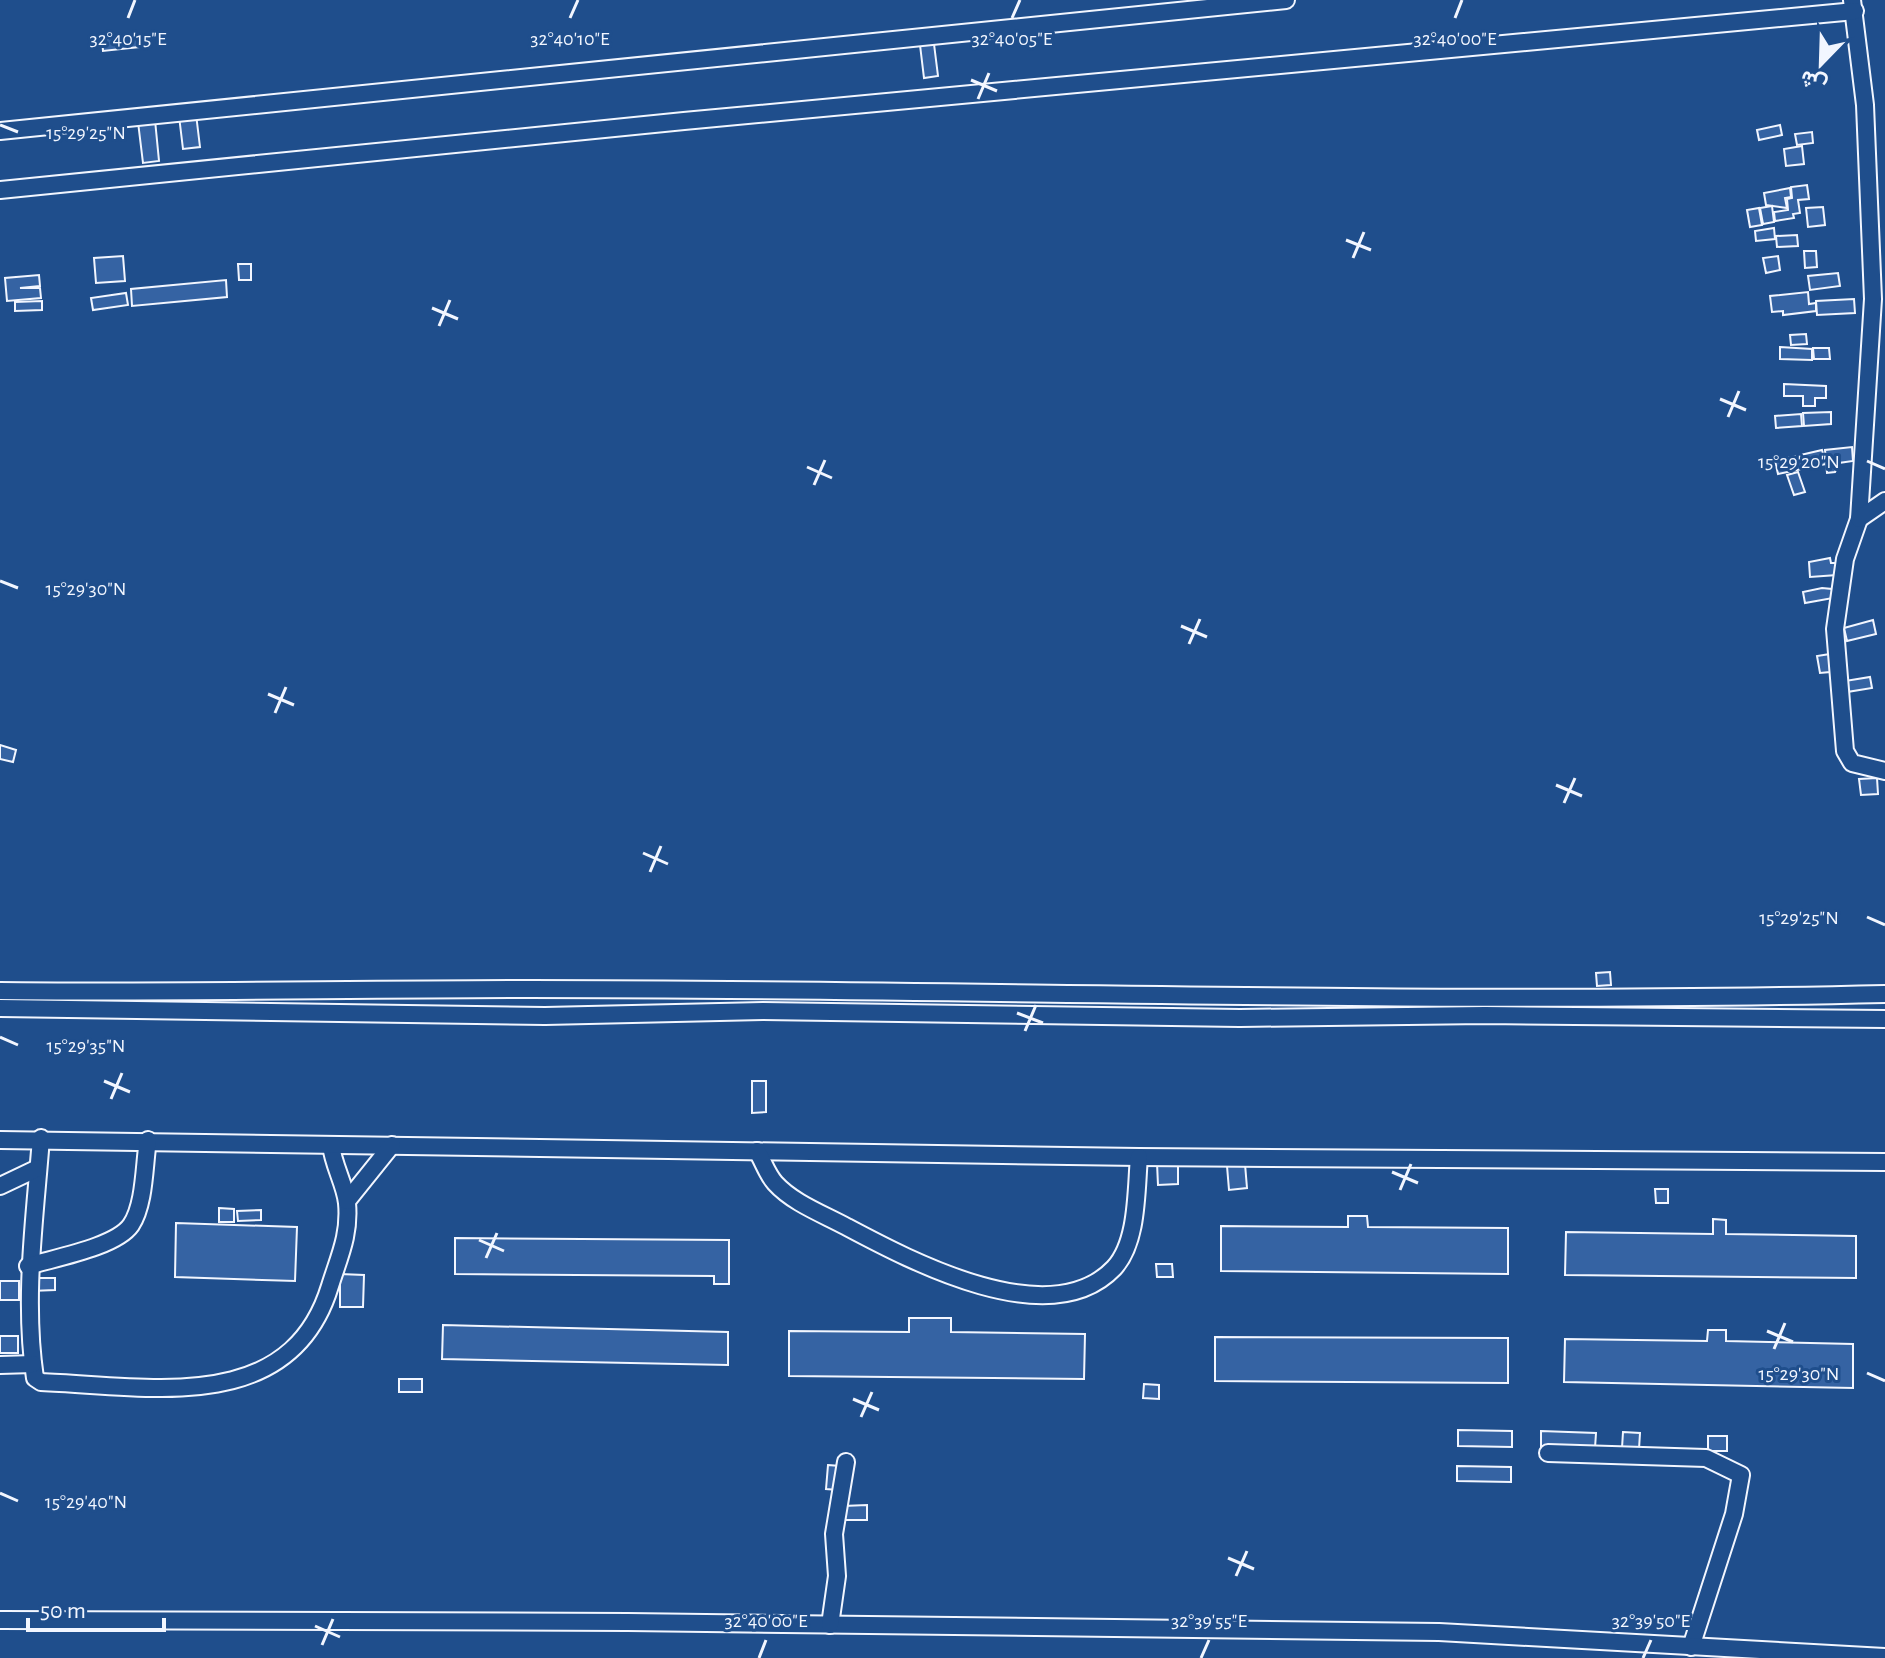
<svg xmlns="http://www.w3.org/2000/svg" width="1885" height="1658" viewBox="0 0 1885 1658" font-family="'Alegreya Sans',Vazirmatn,sans-serif">
	<rect width="100%" height="100%" fill="#1f4e8c"/>
	<g fill="#3563a3" stroke="#f2f6ff" stroke-width="2">
		<path d="M 138,35 L 139,47 L 103,51 L 102,39 Z"/>
		<path d="M 934,44 L 938,76 L 924,78 L 920,45 Z"/>
		<path d="M 196,114 L 200,147 L 183,149 L 179,116 Z"/>
		<path d="M 155,120 L 159,161 L 143,163 L 138,122 Z"/>
		<path d="M 1780,125 L 1782,135 L 1759,140 L 1757,130 Z"/>
		<path d="M 1812,132 L 1813,143 L 1797,145 L 1795,134 Z"/>
		<path d="M 1802,146 L 1804,164 L 1786,166 L 1784,149 Z"/>
		<path d="M 1807,185 L 1809,199 L 1798,200 L 1800,213 L 1793,214 L 1794,218 L 1775,221 L 1774,212 L 1788,210 L 1787,199 L 1792,198 L 1791,187 Z"/>
		<path d="M 1790,188 L 1791,197 L 1785,198 L 1787,208 L 1766,205 L 1764,193 Z"/>
		<path d="M 1772,206 L 1774,222 L 1763,224 L 1760,208 Z"/>
		<path d="M 1823,207 L 1825,225 L 1808,227 L 1806,208 Z"/>
		<path d="M 1759,208 L 1762,225 L 1750,227 L 1747,210 Z"/>
		<path d="M 1774,228 L 1775,239 L 1756,241 L 1755,231 Z"/>
		<path d="M 1797,235 L 1798,246 L 1777,247 L 1776,236 Z"/>
		<path d="M 1804,251 L 1816,251 L 1817,267 L 1805,268 Z"/>
		<path d="M 123,256 L 125,281 L 96,283 L 94,258 Z"/>
		<path d="M 1778,256 L 1780,270 L 1766,273 L 1763,258 Z"/>
		<path d="M 238,264 L 251,264 L 251,280 L 239,280 Z"/>
		<path d="M 1838,273 L 1840,286 L 1810,290 L 1808,276 Z"/>
		<path d="M 39,275 L 40,286 L 20,288 L 40,288 L 41,298 L 7,301 L 5,278 Z"/>
		<path d="M 226,280 L 227,297 L 132,306 L 131,289 Z"/>
		<path d="M 1808,292 L 1809,304 L 1816,303 L 1816,311 L 1783,315 L 1783,311 L 1772,312 L 1770,296 Z"/>
		<path d="M 126,293 L 128,305 L 93,310 L 91,298 Z"/>
		<path d="M 1854,299 L 1855,313 L 1817,315 L 1816,301 Z"/>
		<path d="M 42,301 L 42,310 L 15,311 L 15,302 Z"/>
		<path d="M 1806,334 L 1807,344 L 1791,345 L 1790,335 Z"/>
		<path d="M 1780,347 L 1812,349 L 1812,360 L 1780,359 Z"/>
		<path d="M 1813,348 L 1829,348 L 1830,359 L 1814,359 Z"/>
		<path d="M 1784,384 L 1826,386 L 1826,398 L 1815,398 L 1815,406 L 1803,406 L 1803,396 L 1784,396 Z"/>
		<path d="M 1831,412 L 1831,424 L 1804,426 L 1803,413 Z"/>
		<path d="M 1801,414 L 1802,426 L 1776,428 L 1775,416 Z"/>
		<path d="M 1852,447 L 1853,461 L 1839,463 L 1835,472 L 1827,473 L 1825,450 Z"/>
		<path d="M 1822,450 L 1826,464 L 1778,474 L 1775,461 Z"/>
		<path d="M 1798,472 L 1805,492 L 1794,495 L 1787,475 Z"/>
		<path d="M 1830,558 L 1831,563 L 1836,563 L 1837,575 L 1810,577 L 1809,562 Z"/>
		<path d="M 1822,588 L 1832,589 L 1833,598 L 1805,603 L 1803,592 Z"/>
		<path d="M 1873,620 L 1876,634 L 1847,641 L 1844,628 Z"/>
		<path d="M 1830,654 L 1830,672 L 1820,673 L 1817,656 Z"/>
		<path d="M 1870,677 L 1872,688 L 1847,692 L 1845,681 Z"/>
		<path d="M 0,745 L 16,750 L 13,762 L 0,759 Z"/>
		<path d="M 1877,778 L 1878,794 L 1861,795 L 1859,779 Z"/>
		<path d="M 1610,972 L 1611,985 L 1597,986 L 1596,973 Z"/>
		<path d="M 752,1081 L 766,1081 L 766,1112 L 752,1113 Z"/>
		<path d="M 1178,1162 L 1178,1184 L 1158,1185 L 1157,1163 Z"/>
		<path d="M 1245,1164 L 1247,1188 L 1229,1190 L 1227,1166 Z"/>
		<path d="M 1655,1189 L 1668,1189 L 1668,1203 L 1656,1203 Z"/>
		<path d="M 219,1208 L 234,1209 L 234,1222 L 219,1222 Z"/>
		<path d="M 261,1210 L 261,1220 L 238,1221 L 237,1211 Z"/>
		<path d="M 1348,1216 L 1367,1216 L 1368,1227 L 1508,1228 L 1508,1274 L 1221,1271 L 1221,1226 L 1348,1227 Z"/>
		<path d="M 1713,1219 L 1726,1220 L 1726,1234 L 1856,1236 L 1856,1278 L 1565,1275 L 1566,1232 L 1713,1234 Z"/>
		<path d="M 176,1223 L 297,1227 L 295,1281 L 175,1277 Z"/>
		<path d="M 455,1238 L 729,1240 L 729,1284 L 714,1284 L 714,1276 L 455,1274 Z"/>
		<path d="M 1156,1264 L 1172,1264 L 1173,1277 L 1157,1277 Z"/>
		<path d="M 340,1274 L 364,1275 L 363,1307 L 340,1307 Z"/>
		<path d="M 31,1278 L 55,1278 L 55,1290 L 31,1291 Z"/>
		<rect x="0" y="1281" width="19" height="19"/>
		<path d="M 909,1318 L 951,1318 L 951,1332 L 1085,1334 L 1084,1379 L 789,1376 L 789,1331 L 909,1332 Z"/>
		<path d="M 443,1325 L 728,1332 L 728,1365 L 442,1359 Z"/>
		<path d="M 1708,1330 L 1726,1330 L 1726,1341 L 1853,1344 L 1853,1388 L 1564,1382 L 1565,1339 L 1707,1341 Z"/>
		<rect x="0" y="1336" width="18" height="17"/>
		<path d="M 1215,1337 L 1508,1338 L 1508,1383 L 1215,1381 Z"/>
		<rect x="399" y="1379" width="23" height="13"/>
		<path d="M 1144,1384 L 1159,1385 L 1159,1399 L 1143,1398 Z"/>
		<path d="M 1458,1430 L 1512,1431 L 1512,1447 L 1458,1446 Z"/>
		<path d="M 1541,1431 L 1596,1433 L 1595,1448 L 1541,1447 Z"/>
		<path d="M 1623,1432 L 1640,1433 L 1639,1449 L 1622,1448 Z"/>
		<rect x="1708" y="1436" width="19" height="15"/>
		<path d="M 828,1465 L 840,1466 L 838,1490 L 826,1489 Z"/>
		<path d="M 1457,1466 L 1511,1467 L 1511,1482 L 1457,1481 Z"/>
		<path d="M 867,1505 L 867,1520 L 844,1520 L 843,1506 Z"/>
	</g>
	<g fill="none" stroke-linecap="round" stroke-linejoin="round">
		<defs>
			<g id="minor">
				<path d="M 1852,0 L 1865,105 L 1873,299 L 1859,519 L 1845,559 L 1835,629 L 1845,751 L 1852,763 L 1885,771"/>
				<path d="M 0,131 L 1286,0"/>
				<path d="M 0,190 L 684,121 L 1855,11"/>
				<path d="M 1859,519 L 1885,501"/>
				<path d="M 0,991 C 177,993 354,989 530,989 C 982,989 1434,1005 1885,994"/>
				<path d="M 0,1008 L 545,1016 L 763,1011 L 1240,1018 L 1485,1015 L 1885,1019"/>
				<path d="M 41,1138 C 35,1218 23,1298 35,1378 L 41,1382 C 148,1386 290,1417 330,1286 C 339,1257 350,1235 347,1203 C 345,1184 333,1165 331,1145"/>
				<path d="M 0,1140 L 1139,1157 L 1885,1162"/>
				<path d="M 757,1151 C 763,1161 767,1174 775,1183 C 793,1203 823,1214 847,1227 C 911,1261 1050,1335 1114,1268 C 1138,1242 1136,1191 1139,1157"/>
				<path d="M 0,1186 L 38,1168"/>
				<path d="M 347,1201 L 392,1145"/>
				<path d="M 28,1266 C 54,1258 116,1247 131,1225 C 145,1204 144,1165 148,1140"/>
				<path d="M 0,1365 L 33,1364"/>
				<path d="M 1548,1453 L 1706,1458 L 1741,1475 L 1734,1514 L 1691,1647"/>
				<path d="M 0,1620 L 628,1622 L 1439,1632 L 1885,1657"/>
				<path d="M 830,1625 L 837,1576 L 834,1534 L 846,1462"/>
			</g>
		</defs>
		<use href="#minor" stroke="#f2f6ff" stroke-width="20"/>
		<use href="#minor" stroke="#1f4e8c" stroke-width="16"/>
	</g>
	<path fill="none" stroke="#f2f6ff" stroke-width="3" d="M 128,18 L 135,0M 570,18 L 578,0M 1012,18 L 1020,0M 1455,18 L 1462,0M 971,80 L 997,91M 978,99 L 989,73M 0,125 L 18,132M 1346,240 L 1371,250M 1353,258 L 1364,232M 432,308 L 458,319M 439,326 L 450,300M 1720,399 L 1746,410M 1728,417 L 1739,391M 1867,461 L 1885,469M 807,467 L 832,478M 814,485 L 825,460M 0,581 L 18,588M 1181,626 L 1207,637M 1189,644 L 1200,619M 268,694 L 294,705M 275,713 L 286,687M 1556,785 L 1582,796M 1564,803 L 1575,778M 643,853 L 668,864M 650,872 L 661,846M 1867,917 L 1885,925M 1017,1013 L 1043,1023M 1025,1031 L 1036,1005M 0,1037 L 18,1045M 104,1081 L 130,1092M 111,1099 L 122,1073M 1392,1172 L 1418,1183M 1400,1190 L 1411,1164M 479,1240 L 504,1251M 486,1258 L 497,1233M 1767,1331 L 1793,1342M 1774,1349 L 1785,1323M 1867,1373 L 1885,1381M 853,1399 L 879,1410M 861,1417 L 872,1392M 0,1493 L 18,1501M 1228,1558 L 1254,1569M 1236,1576 L 1247,1551M 315,1626 L 340,1637M 322,1645 L 333,1619M 759,1658 L 766,1640M 1201,1658 L 1209,1640M 1643,1658 L 1651,1640"/>
	<g font-size="20" text-anchor="middle" fill="#f2f6ff" stroke="#1f4e8c" stroke-width="6" stroke-linejoin="round" paint-order="stroke">
		<text x="128" y="45">32°40'15"E</text>
		<text x="570" y="45">32°40'10"E</text>
		<text x="1012" y="45">32°40'05"E</text>
		<text x="1455" y="45">32°40'00"E</text>
		<text x="86" y="139">15°29'25"N</text>
		<text x="1799" y="468">15°29'20"N</text>
		<text x="86" y="595">15°29'30"N</text>
		<text x="1799" y="924">15°29'25"N</text>
		<text x="86" y="1052">15°29'35"N</text>
		<text x="1799" y="1380">15°29'30"N</text>
		<text x="86" y="1508">15°29'40"N</text>
		<text x="766" y="1627">32°40'00"E</text>
		<text x="1209" y="1627">32°39'55"E</text>
		<text x="1651" y="1627">32°39'50"E</text>
	</g>
	<g transform="translate(1821 64) rotate(203)" stroke="#1f4e8c" stroke-width="6" paint-order="stroke">
	<path d="M0-6L14 30L0 20L-14 30Z" fill="#f2f6ff"/>
	<text y="-12" font-size="22" font-weight="bold" text-anchor="middle" fill="#f2f6ff">ش</text>
	</g>
	<path d="M28 1618v12h136v-12" fill="none" stroke="#f2f6ff" stroke-width="4"/>
	<text x="40" y="1618" font-size="24" fill="#f2f6ff" stroke="#1f4e8c" stroke-width="6" paint-order="stroke">50 m</text>
</svg>
